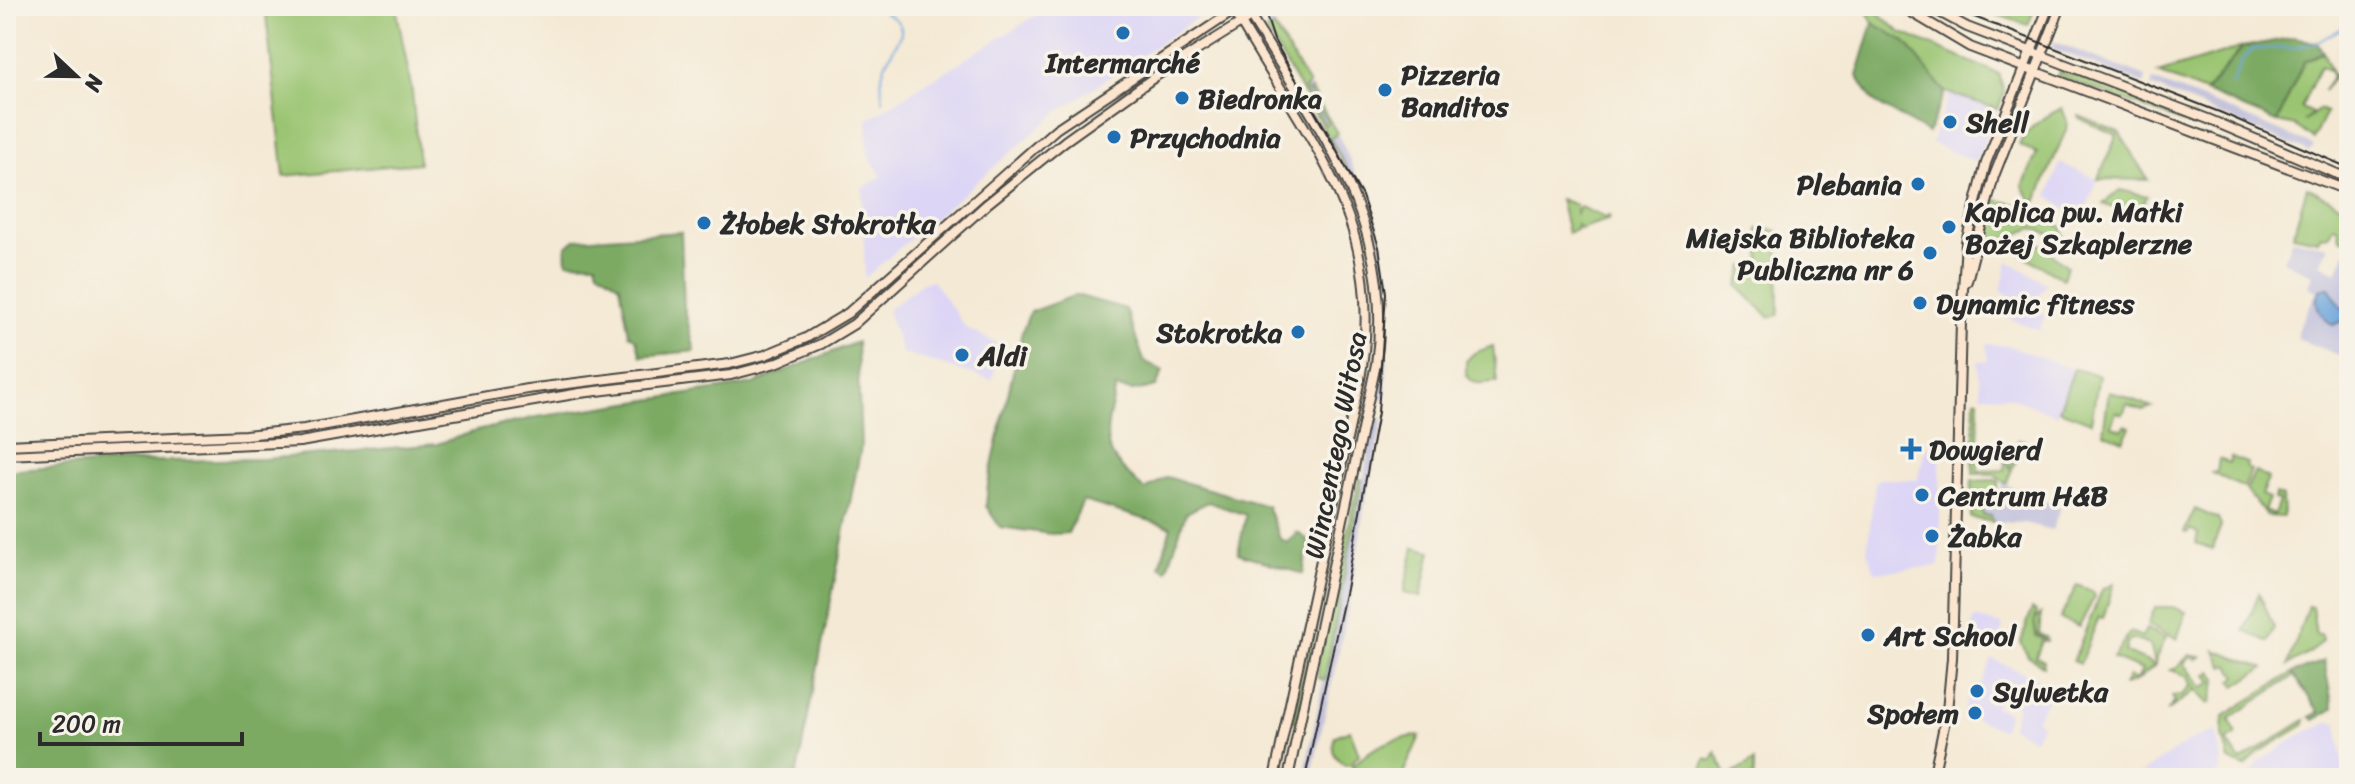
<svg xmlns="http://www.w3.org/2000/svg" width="2355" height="784" viewBox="0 0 2355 784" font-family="Sriracha,sans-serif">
	<rect width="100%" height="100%" fill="#f7f3e8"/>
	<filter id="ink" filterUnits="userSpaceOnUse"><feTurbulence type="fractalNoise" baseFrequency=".0125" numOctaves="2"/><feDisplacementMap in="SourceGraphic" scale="16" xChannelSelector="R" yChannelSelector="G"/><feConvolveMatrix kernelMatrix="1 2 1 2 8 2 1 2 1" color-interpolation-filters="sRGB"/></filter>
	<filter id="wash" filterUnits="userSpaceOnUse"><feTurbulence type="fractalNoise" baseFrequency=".006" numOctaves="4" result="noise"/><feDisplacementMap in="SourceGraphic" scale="32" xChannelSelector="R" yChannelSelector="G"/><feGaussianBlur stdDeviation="1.8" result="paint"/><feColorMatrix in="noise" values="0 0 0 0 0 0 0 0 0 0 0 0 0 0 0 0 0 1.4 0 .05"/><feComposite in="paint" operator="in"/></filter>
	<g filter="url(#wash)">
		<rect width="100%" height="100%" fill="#f4e9d4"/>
		<g fill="#dcd5f6">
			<path d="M 1051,6 L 1189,6 L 1198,17 L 1059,111 L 865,278 L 862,188 L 882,176 L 868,155 L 867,120 Z"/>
			<path d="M 1951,91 L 1998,107 L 1976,162 L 1931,143 Z"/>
			<path d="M 2060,163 L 2098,179 L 2081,221 L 2048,196 Z"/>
			<path d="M 2008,261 L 2047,284 L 2031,306 L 2045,316 L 2039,330 L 2003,316 L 2010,297 L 2001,291 Z"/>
			<path d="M 932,280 L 966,328 L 998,344 L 999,355 L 992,380 L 902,353 L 887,310 L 921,284 Z"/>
			<path d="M 1986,344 L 2010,346 L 2074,369 L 2057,415 L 2007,396 L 1981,395 L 1978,362 L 1988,361 Z"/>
			<path d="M 1926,447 L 1930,447 L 1930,453 L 1940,453 L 1940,566 L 1875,572 L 1867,551 L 1875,483 L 1879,479 L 1918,480 Z"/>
			<path d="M 1974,618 L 2003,625 L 1998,646 L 1969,640 Z"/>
			<path d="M 1992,659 L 2055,687 L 2036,719 L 2041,725 L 2034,739 L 2011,727 L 2018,707 L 2011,704 L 2015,693 L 2003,688 L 1995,707 L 2009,713 L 2002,730 L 1963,714 L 1971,687 L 1982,683 Z"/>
			<path d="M 2330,722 L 2337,723 L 2345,778 L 2248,778 L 2260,761 L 2304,733 Z"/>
			<path d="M 2216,731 L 2222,762 L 2217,778 L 2134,778 L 2194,738 Z"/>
		</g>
		<g fill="#c2c1dc">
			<path d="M 1269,10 L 1281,42 L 1341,140 L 1378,225 L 1391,298 L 1385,401 L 1379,396 L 1384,291 L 1373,229 L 1351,176 L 1272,40 L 1264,15 Z"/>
			<path d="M 2052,41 L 2146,77 L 2144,84 L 2053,49 Z"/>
			<path d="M 2153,80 L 2228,109 L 2314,146 L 2309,152 L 2151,86 Z"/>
			<path d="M 2292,239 L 2328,246 L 2320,264 L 2337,272 L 2346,251 L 2349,252 L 2349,359 L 2297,339 L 2297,331 L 2317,291 L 2308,287 L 2313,275 L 2283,261 Z"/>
			<path d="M 1383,418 L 1363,514 L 1351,596 L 1311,778 L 1304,778 L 1375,419 Z"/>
			<path d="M 2003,483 L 2060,508 L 2052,530 L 2024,523 L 1993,522 L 1991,516 L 1983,515 L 1982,502 L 1996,502 Z"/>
		</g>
		<g fill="#9ac471" stroke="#62784e" stroke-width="2">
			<path d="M 265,6 L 396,6 L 412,92 L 419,163 L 284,176 Z"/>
			<path d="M 1864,6 L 1870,6 L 1900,32 L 1999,74 L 2004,92 L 1998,109 L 1945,92 L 1904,41 L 1873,23 Z"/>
			<path d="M 1970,6 L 2036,6 L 2028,25 Z"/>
			<path d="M 1274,27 L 1309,85 L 1304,89 L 1325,125 L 1328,123 L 1309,91 L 1311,89 L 1337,133 L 1330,138 L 1351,176 L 1266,30 Z"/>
			<path d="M 2243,47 L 2205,92 L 2158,73 Z"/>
			<path d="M 2323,52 L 2334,77 L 2323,91 L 2332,77 L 2331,71 L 2320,66 L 2301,108 L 2312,113 L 2304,121 L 2320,109 L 2326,112 L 2313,139 L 2296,126 L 2277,122 L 2304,61 Z"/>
			<path d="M 2060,71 L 2197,119 L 2197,122 L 2193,126 L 2058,76 Z"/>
			<path d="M 2062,108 L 2067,121 L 2066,130 L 2036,202 L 2031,201 L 2023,186 L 2037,153 L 2019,145 C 2025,128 2046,116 2062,108 Z"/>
			<path d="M 2079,116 L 2119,132 L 2148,180 L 2098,179 L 2117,135 L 2079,119 Z"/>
			<path d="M 2307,187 L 2349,209 L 2349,242 L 2340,238 L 2337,227 L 2333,226 L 2329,235 L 2320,236 L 2318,240 L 2293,235 Z"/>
			<path d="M 2120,190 L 2147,196 L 2136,217 L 2103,204 Z"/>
			<path d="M 1560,199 L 1576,205 L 1576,213 L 1580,207 L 1605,218 L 1609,216 L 1610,219 L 1579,229 L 1577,225 L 1576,230 L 1568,233 Z"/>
			<path d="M 1996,200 C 2013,203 2028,208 2045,210 L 2043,216 L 2062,227 L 2065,246 L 2071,248 L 2070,252 L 2054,235 L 2032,228 L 2018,234 L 2007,248 L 1991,242 L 1987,235 Z"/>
			<path d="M 1758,229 L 1778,231 L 1779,315 L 1769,317 L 1738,286 L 1744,266 L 1761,267 Z"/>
			<path d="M 2033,238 L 2067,266 L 2063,279 L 2022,254 L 2021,246 Z"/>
			<path d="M 1493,346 L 1497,382 C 1485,381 1475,389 1466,374 L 1466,361 L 1474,353 Z"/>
			<path d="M 2074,369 L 2099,375 L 2091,422 L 2059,410 Z"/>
			<path d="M 2109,391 L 2152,407 L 2143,410 L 2127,404 L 2123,414 L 2116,412 L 2111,426 L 2122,430 L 2125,425 L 2130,427 L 2123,441 L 2103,432 Z"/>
			<path d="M 1975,399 L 1979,399 L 1978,471 L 2004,470 L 2005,460 L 2010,468 L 2010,453 L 2015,453 L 2018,440 L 2024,440 L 2006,484 L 1993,474 L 1973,474 Z"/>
			<path d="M 2231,457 L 2247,463 L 2246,468 L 2251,470 L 2244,488 L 2212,473 L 2217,472 L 2219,459 L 2229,463 Z"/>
			<path d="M 2255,471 L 2268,479 L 2261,495 L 2269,498 L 2264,511 L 2274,515 L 2279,501 L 2274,499 L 2275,494 L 2282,497 L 2283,517 L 2266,516 L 2246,490 Z"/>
			<path d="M 1359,479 L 1362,480 L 1325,680 L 1318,678 L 1318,663 Z"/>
			<path d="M 1995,480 L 1999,482 L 1994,502 L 1982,503 L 1983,515 L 1991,516 L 1993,522 L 1971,518 L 1972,481 Z"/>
			<path d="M 2195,509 L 2218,519 L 2221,526 L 2212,549 L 2196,543 L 2198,533 L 2190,529 L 2188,533 L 2184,532 Z"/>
			<path d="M 1333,530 L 1331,560 L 1296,722 L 1292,721 Z"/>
			<path d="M 1414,547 L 1431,551 L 1421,597 L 1404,593 Z"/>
			<path d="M 2114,584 L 2103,618 L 2099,617 L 2080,664 L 2073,661 L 2102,590 Z"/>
			<path d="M 2077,585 L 2092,591 L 2095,596 L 2079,627 L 2060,619 Z"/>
			<path d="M 2259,593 L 2274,627 L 2268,642 L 2244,631 Z"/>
			<path d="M 2308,606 L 2312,607 L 2316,635 L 2321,635 L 2322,641 L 2311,652 L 2288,665 Z"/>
			<path d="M 2155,607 L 2172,607 L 2186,612 L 2177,639 L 2148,625 Z"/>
			<path d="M 2032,609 L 2037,612 L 2035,620 L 2041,614 L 2039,634 L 2048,638 L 2037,635 L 2034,621 L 2036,636 L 2048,641 L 2042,641 L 2036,657 L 2044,661 L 2043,666 L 2028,656 L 2021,642 Z"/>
			<path d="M 2146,629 L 2166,637 L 2155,663 L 2150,645 L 2132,639 L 2127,644 L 2125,652 L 2155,665 L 2138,680 L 2124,685 L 2129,677 L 2137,680 L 2142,670 L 2113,658 L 2130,632 L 2142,637 Z"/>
			<path d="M 2215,650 L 2264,668 L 2236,686 L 2232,681 L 2237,676 L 2229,665 L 2224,667 Z"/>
			<path d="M 2189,655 L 2201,657 L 2196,660 L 2193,656 L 2184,663 L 2203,688 L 2212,682 L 2207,675 L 2212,671 L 2217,679 L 2211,702 L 2208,704 L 2193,686 L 2196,690 L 2167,711 L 2175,702 L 2172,696 L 2182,695 L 2191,685 L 2187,676 L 2171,670 L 2177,668 Z"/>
			<path d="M 2292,673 L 2294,676 L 2229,719 L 2237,734 L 2227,741 L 2240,761 L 2305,720 L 2304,725 L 2258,753 L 2245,767 L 2229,760 L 2223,736 L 2224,716 Z"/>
			<path d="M 1350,730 L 1359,754 L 1351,764 L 1345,765 C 1333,756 1330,750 1335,736 Z"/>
			<path d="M 1420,736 L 1401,778 L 1367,778 L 1352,767 C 1372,746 1391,738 1420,736 Z"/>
			<path d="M 1716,752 L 1727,777 L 1754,761 L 1754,778 L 1699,777 L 1706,759 L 1712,761 Z"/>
		</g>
		<g fill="#7baa63" stroke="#536a47" stroke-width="2">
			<path d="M 1873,23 L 1904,41 L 1945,92 L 1928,133 L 1873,101 L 1857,76 Z"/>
			<path d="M 2295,37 L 2317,43 L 2323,52 L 2304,61 L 2277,122 L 2205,92 L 2243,47 Z"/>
			<path d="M 681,232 L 684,307 L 695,351 L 641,356 L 636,339 L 629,334 L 620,285 L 598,270 L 596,263 L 567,262 L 566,246 L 577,239 Z"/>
			<path d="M 1076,295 L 1126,309 L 1144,361 L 1163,371 L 1156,387 L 1132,391 L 1116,388 C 1102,445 1100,450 1145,490 L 1167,477 L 1267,506 L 1280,539 L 1288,542 L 1297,532 L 1309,541 L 1303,574 L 1238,553 L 1246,515 L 1208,502 L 1186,513 L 1167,571 L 1160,566 L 1171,527 L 1083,501 L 1068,533 L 1051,534 L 1000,527 L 986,506 L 988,484 L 1022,332 L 1030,312 Z"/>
			<path d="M 857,342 L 861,447 L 796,778 L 6,778 L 6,471 L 120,462 L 264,459 L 437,444 L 476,431 L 537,417 L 753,384 Z"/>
			<path d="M 2324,661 L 2333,709 L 2314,720 L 2310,717 L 2319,712 L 2292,673 Z"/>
		</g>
		<path fill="#6ea5dc" stroke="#4c6884" stroke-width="2" d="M 2322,288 L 2329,288 L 2349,318 L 2333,325 C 2320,316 2310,301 2322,288 Z"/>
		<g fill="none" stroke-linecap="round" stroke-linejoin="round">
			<g stroke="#6ea5dc" stroke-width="2">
				<path d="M 2232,85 L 2242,60 L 2253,49 L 2291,48 L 2316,43 L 2349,24"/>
				<path d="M 883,101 C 881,90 880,79 884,68 C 891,45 918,29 885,13 L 884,6"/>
			</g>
		</g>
	</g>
	<g filter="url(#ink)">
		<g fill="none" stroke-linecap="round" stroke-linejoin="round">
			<defs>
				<g id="secondary">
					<path d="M 1244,6 C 1314,122 1397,221 1376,364 L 1288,778"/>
					<path d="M 1901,6 L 1970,47 L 2349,191"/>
					<path d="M 1928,6 L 1967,27 L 2208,119 L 2349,179"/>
					<path d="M 1232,7 C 1304,137 1389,220 1360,379 L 1274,778"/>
					<path d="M 1967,281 L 1994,176 L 2061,6"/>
					<path d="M 6,445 L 245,435 L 304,429 L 527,389 L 730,364 L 765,355 L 806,338 L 848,313 L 1056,129 L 1241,6"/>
					<path d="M 6,455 L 300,442 L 580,393 L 731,375 L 776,363 L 821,344 L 854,324 L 987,204 L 1065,141 L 1156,76 L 1268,6"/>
					<path d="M 1933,778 L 1947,711 L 1952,658 L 1961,322 L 1966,242 L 1986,163 L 2049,6"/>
				</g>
			</defs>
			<use href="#secondary" stroke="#494844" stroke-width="12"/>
			<use href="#secondary" stroke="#fbe5cf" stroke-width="8"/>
			<g stroke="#2b2b2b" stroke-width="2">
				<path d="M 1263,6 L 1274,40 L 1362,196 L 1379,247 L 1386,293 L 1378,412 L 1346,589 L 1305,778"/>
				<path d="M 1946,6 L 2222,113 L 2349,168"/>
			</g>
		</g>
	</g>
	<g fill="#1f6fb2" stroke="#f7f3e8" stroke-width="3">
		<circle cx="1123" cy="33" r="8"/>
		<circle cx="1385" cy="90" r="8"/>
		<circle cx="1182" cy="98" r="8"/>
		<circle cx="1950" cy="122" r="8"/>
		<circle cx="1114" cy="137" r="8"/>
		<circle cx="1918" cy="184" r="8"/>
		<circle cx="704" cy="223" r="8"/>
		<circle cx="1949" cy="227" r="8"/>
		<circle cx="1930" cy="253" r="8"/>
		<circle cx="1920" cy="303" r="8"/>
		<circle cx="1298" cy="332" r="8"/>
		<circle cx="962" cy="355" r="8"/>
		<path d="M1907 437h8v8h8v8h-8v8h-8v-8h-8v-8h8z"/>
		<circle cx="1922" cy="495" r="8"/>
		<circle cx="1932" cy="536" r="8"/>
		<circle cx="1868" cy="635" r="8"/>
		<circle cx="1977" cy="691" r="8"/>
		<circle cx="1975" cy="713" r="8"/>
	</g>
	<g text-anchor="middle" stroke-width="7" stroke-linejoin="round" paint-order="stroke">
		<g font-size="28" font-weight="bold" fill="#2b2b2b" stroke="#f7f3e8" text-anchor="start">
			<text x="1123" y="72" text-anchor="middle">Intermarché</text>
			<text x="1401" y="84">Pizzeria<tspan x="1401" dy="32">Banditos</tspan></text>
			<text x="1198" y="108">Biedronka</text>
			<text x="1966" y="132">Shell</text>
			<text x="1130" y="147">Przychodnia</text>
			<text x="1902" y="194" text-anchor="end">Plebania</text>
			<text x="1965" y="221">Kaplica pw. Matki<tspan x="1965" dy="32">Bożej Szkaplerzne</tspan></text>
			<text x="720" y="233">Żłobek Stokrotka</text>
			<text x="1914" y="247" text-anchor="end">Miejska Biblioteka<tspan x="1914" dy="32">Publiczna nr 6</tspan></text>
			<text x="1936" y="313">Dynamic fitness</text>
			<text x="1282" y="342" text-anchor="end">Stokrotka</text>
			<text x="978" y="365">Aldi</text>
			<text x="1929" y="459">Dowgierd</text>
			<text x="1938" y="505">Centrum H&amp;B</text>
			<text x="1948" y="546">Żabka</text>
			<text x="1884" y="645">Art School</text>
			<text x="1993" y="701">Sylwetka</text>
			<text x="1959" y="723" text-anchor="end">Społem</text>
		</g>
		<g font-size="28" fill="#2b2b2b" stroke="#f7f3e8">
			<text transform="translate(1335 445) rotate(-79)" y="10">Wincentego Witosa</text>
		</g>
	</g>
	<rect width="2355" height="784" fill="none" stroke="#f7f3e8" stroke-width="32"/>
	<g transform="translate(76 76) rotate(112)" stroke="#f7f3e8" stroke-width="6" paint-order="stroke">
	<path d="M0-6L14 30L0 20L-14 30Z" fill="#2b2b2b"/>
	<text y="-12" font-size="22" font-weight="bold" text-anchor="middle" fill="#2b2b2b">N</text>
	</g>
	<path d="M40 732v12h202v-12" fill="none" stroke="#2b2b2b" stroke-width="4"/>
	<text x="52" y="732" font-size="24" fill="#2b2b2b" stroke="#f7f3e8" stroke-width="6" paint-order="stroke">200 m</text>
</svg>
